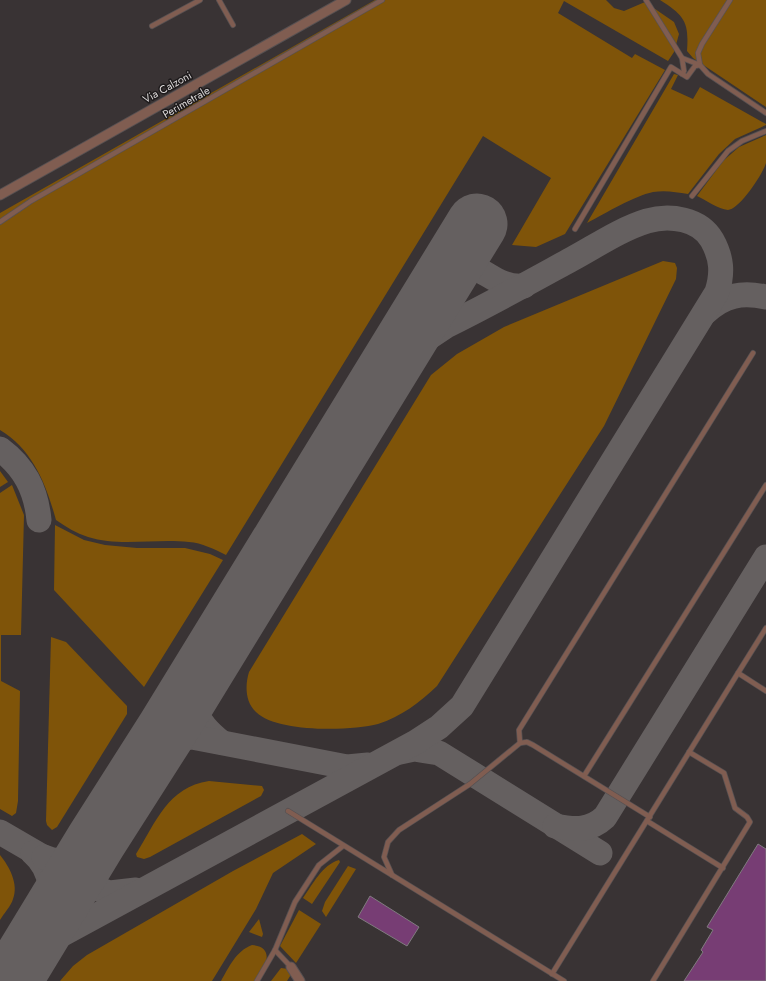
<svg xmlns="http://www.w3.org/2000/svg" width="766" height="981" viewBox="0 0 766 981" font-family="Jost,sans-serif">
	<rect width="100%" height="100%" fill="#393334"/>
	<g fill="#7f5409">
		<path d="M 375,0 L 606,0 L 614,8 L 624,11 L 645,2 L 674,22 L 679,34 L 674,52 L 668,61 L 564,1 L 558,13 L 632,58 L 635,54 L 665,70 L 565,234 L 536,247 L 512,245 L 551,178 L 483,136 L 226,555 C 214,549 202,543 189,542 C 156,538 120,547 88,537 C 76,533 66,527 56,520 C 46,484 33,450 0,430 L 0,213 Z"/>
		<path d="M 660,0 L 766,0 L 766,107 L 693,58 L 687,51 C 689,22 685,16 660,0 Z"/>
		<path d="M 674,74 L 678,75 L 671,89 L 693,99 L 700,87 L 766,124 L 766,125 L 735,139 L 719,154 L 688,194 C 676,192 665,190 653,192 C 634,196 606,213 587,223 Z"/>
		<path d="M 766,135 C 766,144 766,155 766,163 C 763,174 739,210 728,210 C 718,209 706,200 697,196 L 723,161 L 739,147 Z"/>
		<path d="M 663,261 L 675,263 L 677,268 L 676,279 L 604,426 L 437,686 C 420,702 401,717 378,724 C 351,731 277,733 256,712 C 245,702 245,685 249,672 L 431,375 L 457,354 L 504,327 Z"/>
		<path d="M 0,471 L 8,482 L 0,487 Z"/>
		<path d="M 12,485 L 24,515 L 21,635 L 1,635 L 1,681 L 20,691 L 18,801 L 16,813 L 12,816 L 0,809 L 0,493 Z"/>
		<path d="M 55,525 L 84,540 L 105,545 L 137,548 L 185,548 L 210,554 L 223,560 L 144,687 L 54,590 Z"/>
		<path d="M 51,637 L 66,642 L 127,706 L 127,714 L 57,827 L 52,830 L 47,825 L 46,821 Z"/>
		<path d="M 209,781 L 262,786 L 264,790 L 261,796 L 150,857 L 144,859 L 137,857 L 136,854 C 156,822 168,787 209,781 Z"/>
		<path d="M 302,834 L 316,844 L 273,873 L 256,909 L 212,981 L 60,981 L 73,966 L 87,955 L 233,871 Z"/>
		<path d="M 0,855 C 9,866 19,884 13,899 C 11,906 4,913 0,920 Z"/>
		<path d="M 339,860 L 340,862 L 312,904 L 303,898 C 313,884 322,865 339,860 Z"/>
		<path d="M 348,866 L 356,869 L 326,917 L 322,911 L 325,902 Z"/>
		<path d="M 299,910 L 321,924 L 296,963 L 280,946 Z"/>
		<path d="M 259,919 L 263,934 L 262,937 L 249,932 Z"/>
		<path d="M 252,945 C 276,947 265,968 258,981 L 221,981 C 229,967 236,951 252,945 Z"/>
		<path d="M 281,968 L 288,969 L 292,973 L 287,981 L 271,981 Z"/>
	</g>
	<g fill="none" stroke-linecap="round" stroke-linejoin="round">
		<g stroke="#656060" stroke-width="25">
			<path d="M 444,278 C 478,248 486,289 524,286"/>
			<path d="M 706,312 C 724,295 742,292 766,297"/>
			<path d="M 0,449 C 24,467 36,489 39,520"/>
			<path d="M 203,669 C 190,704 191,718 221,742"/>
			<path d="M 400,752 L 414,749 L 439,753 L 600,853"/>
			<path d="M 142,769 C 158,749 165,739 192,737 L 347,767 L 368,765"/>
			<path d="M 555,826 C 575,830 590,831 605,817 L 766,557"/>
			<path d="M 0,832 L 98,889 L 110,893 L 136,890"/>
			<path d="M 33,853 C 53,870 55,900 46,923"/>
			<path d="M 44,857 C 64,867 83,855 96,841"/>
			<path d="M 13,981 L 33,957 L 59,936 L 416,742 L 439,727 L 462,706 L 717,292 C 723,273 722,258 712,240 C 700,219 670,214 647,221 C 621,229 596,246 572,259 C 530,282 489,305 446,326 L 422,342 L 384,377"/>
		</g>
		<path stroke="#656060" stroke-width="61" d="M 11,981 L 96,841 L 168,728 L 477,224"/>
	</g>
	<g fill="#773d74" stroke="#807b7f">
		<path d="M 758,844 L 766,849 L 766,981 L 684,981 L 703,952 L 701,950 L 713,930 L 707,927 Z"/>
		<path d="M 370,896 L 419,927 L 407,946 L 358,917 Z"/>
	</g>
	<g fill="none" stroke-linecap="round" stroke-linejoin="round">
		<defs>
			<g id="lane">
				<path d="M 219,0 L 233,25"/>
				<path d="M 730,0 L 702,44 L 698,53 L 700,65 L 708,74 L 766,113"/>
				<path d="M 152,26 L 200,0"/>
				<path d="M 682,74 L 684,71 L 682,58"/>
				<path d="M 692,196 L 728,151 L 742,141 L 766,131"/>
				<path d="M 0,222 L 31,201 L 382,0"/>
				<path d="M 575,229 L 671,67 L 687,77 L 695,66 L 700,65 L 682,58 L 646,0"/>
				<path d="M 766,628 L 738,673 L 766,691"/>
				<path d="M 520,743 L 519,730 L 753,353"/>
				<path d="M 584,776 L 766,485"/>
				<path d="M 288,811 L 564,981"/>
				<path d="M 647,821 L 723,868"/>
				<path d="M 392,875 L 384,857 L 388,842 L 399,830 L 470,784 L 520,743 L 527,742 L 533,745 L 650,817"/>
				<path d="M 275,950 L 291,967"/>
				<path d="M 552,974 L 738,673"/>
				<path d="M 257,981 L 275,950 L 295,902 L 319,865 L 343,846"/>
				<path d="M 653,981 L 750,822 L 747,817 L 735,808 L 724,773 L 689,752"/>
			</g>
			<g id="street">
				<path d="M 0,195 L 346,0"/>
				<path d="M 291,967 L 300,981"/>
			</g>
		</defs>
		<use href="#lane" stroke="#575152" stroke-width="6"/>
		<use href="#street" stroke="#575152" stroke-width="11"/>
		<use href="#lane" stroke="#805d51" stroke-width="4.5"/>
		<use href="#street" stroke="#805d51" stroke-width="9"/>
	</g>
	<g text-anchor="middle" stroke-width="3" stroke-linejoin="round" paint-order="stroke">
		<g font-size="11" fill="#dfdbdb" stroke="#1e1b1c">
			<text transform="translate(167 87) rotate(-29)" y="4">Via Calzoni</text>
			<text transform="translate(186 102) rotate(-30)" y="4">Perimetrale</text>
		</g>
	</g>
</svg>
